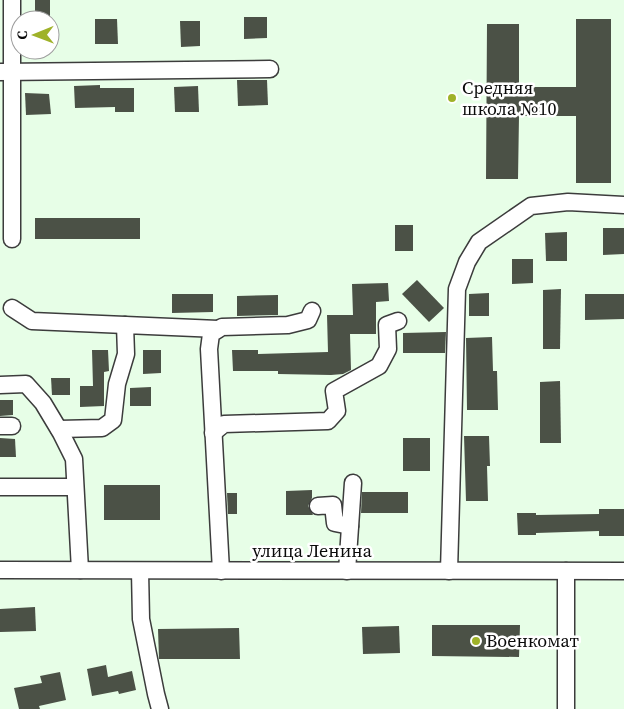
<svg xmlns="http://www.w3.org/2000/svg" width="624" height="709" viewBox="0 0 624 709" font-family="'Source Serif 4',serif">
	<rect width="100%" height="100%" fill="#e7fee7"/>
	<g fill="#4b5146">
		<rect x="35" y="0" width="15" height="20"/>
		<path d="M 244,17 L 267,17 L 267,38 L 244,39 Z"/>
		<path d="M 95,19 L 117,19 L 118,44 L 95,44 Z"/>
		<path d="M 576,19 L 611,19 L 611,183 L 576,183 L 576,116 L 519,116 L 518,179 L 486,179 L 487,24 L 519,24 L 519,87 L 576,87 Z"/>
		<path d="M 180,21 L 200,21 L 200,46 L 181,47 Z"/>
		<path d="M 237,80 L 267,80 L 268,105 L 238,106 Z"/>
		<path d="M 100,85 L 100,88 L 134,88 L 134,112 L 115,112 L 115,107 L 75,108 L 74,86 Z"/>
		<path d="M 198,86 L 199,112 L 175,112 L 174,87 Z"/>
		<path d="M 25,93 L 49,94 L 51,114 L 26,115 Z"/>
		<rect x="35" y="218" width="105" height="21"/>
		<rect x="395" y="225" width="18" height="26"/>
		<path d="M 603,228 L 624,228 L 624,254 L 603,255 Z"/>
		<path d="M 567,232 L 567,261 L 546,261 L 545,233 Z"/>
		<path d="M 512,259 L 533,259 L 533,283 L 512,284 Z"/>
		<path d="M 417,280 L 444,308 L 429,322 L 402,294 Z"/>
		<path d="M 388,283 L 389,301 L 376,302 L 376,334 L 350,334 L 351,370 L 343,374 L 331,375 L 278,374 L 278,371 L 233,371 L 232,350 L 258,350 L 258,354 L 328,352 L 327,315 L 353,315 L 352,284 Z"/>
		<path d="M 561,289 L 560,349 L 543,349 L 543,290 Z"/>
		<path d="M 489,293 L 489,316 L 469,316 L 469,294 Z"/>
		<path d="M 172,294 L 213,294 L 213,312 L 172,313 Z"/>
		<path d="M 585,294 L 624,294 L 624,319 L 585,320 Z"/>
		<path d="M 278,295 L 278,315 L 237,316 L 237,296 Z"/>
		<path d="M 446,332 L 445,353 L 403,353 L 403,333 Z"/>
		<path d="M 492,337 L 493,371 L 497,371 L 498,410 L 467,410 L 466,338 Z"/>
		<path d="M 92,350 L 108,350 L 109,371 L 104,372 L 104,406 L 80,407 L 80,386 L 93,386 Z"/>
		<path d="M 143,350 L 161,350 L 161,373 L 143,374 Z"/>
		<path d="M 51,378 L 70,378 L 70,395 L 52,395 Z"/>
		<path d="M 560,381 L 561,443 L 540,443 L 540,382 Z"/>
		<path d="M 151,387 L 151,406 L 130,406 L 130,388 Z"/>
		<path d="M 0,400 L 13,400 L 13,415 L 0,416 Z"/>
		<path d="M 464,436 L 489,436 L 490,466 L 487,466 L 488,501 L 466,501 Z"/>
		<path d="M 0,438 L 15,439 L 16,457 L 0,457 Z"/>
		<rect x="403" y="438" width="27" height="33"/>
		<rect x="104" y="485" width="56" height="35"/>
		<path d="M 312,490 L 312,498 L 308,506 L 313,515 L 286,515 L 286,491 Z"/>
		<path d="M 362,492 L 408,492 L 408,513 L 361,513 Z"/>
		<path d="M 227,493 L 237,493 L 237,514 L 228,514 Z"/>
		<path d="M 599,509 L 624,509 L 624,536 L 599,536 L 599,531 L 536,533 L 536,535 L 518,535 L 517,513 L 536,513 L 536,515 L 599,514 Z"/>
		<path d="M 35,607 L 36,631 L 0,632 L 0,609 Z"/>
		<path d="M 432,625 L 520,625 L 519,657 L 432,656 Z"/>
		<path d="M 399,626 L 400,653 L 363,654 L 362,627 Z"/>
		<path d="M 239,628 L 240,659 L 159,659 L 158,629 Z"/>
		<path d="M 106,665 L 108,677 L 132,671 L 136,690 L 119,694 L 118,691 L 92,696 L 87,669 Z"/>
		<path d="M 60,672 L 66,700 L 39,706 L 40,709 L 19,709 L 14,688 L 42,683 L 40,676 Z"/>
	</g>
	<g fill="none" stroke-linecap="round" stroke-linejoin="round">
		<defs>
			<g id="minor">
				<path d="M 0,72 L 270,69"/>
				<path d="M 12,239 L 12,0"/>
				<path d="M 12,308 L 32,321 L 125,325"/>
				<path d="M 0,385 L 26,384 L 43,403 L 61,433 L 74,459 L 80,570"/>
				<path d="M 0,426 L 12,426"/>
				<path d="M 59,429 L 102,428 L 113,420 L 117,384 L 126,354 L 125,325 L 218,329"/>
				<path d="M 213,433 L 224,424 L 328,421 L 337,411 L 334,391 L 379,366 L 388,349 L 387,325 L 398,321"/>
				<path d="M 0,487 L 75,487"/>
				<path d="M 318,506 L 333,505 L 335,523 L 350,526"/>
				<path d="M 0,570 L 624,571"/>
				<path d="M 140,571 L 141,619 L 156,694 L 160,709"/>
				<path d="M 221,571 L 209,349 L 211,334 L 222,327 L 288,325 L 308,320 L 312,311"/>
				<path d="M 347,571 L 353,483"/>
				<path d="M 449,571 L 457,289 L 467,262 L 479,242 L 531,206 L 568,202 L 624,205"/>
				<path d="M 566,571 L 566,709"/>
			</g>
		</defs>
		<use href="#minor" stroke="#3c3c3c" stroke-width="19"/>
		<use href="#minor" stroke="#fff" stroke-width="16"/>
	</g>
	<g fill="#9fb229" stroke="#fff" stroke-width="2">
		<circle cx="452" cy="98" r="5"/>
		<circle cx="476" cy="641" r="5"/>
	</g>
	<g text-anchor="middle" stroke-width="5" stroke-linejoin="round" paint-order="stroke">
		<g font-size="18" fill="#090909" stroke="#fff" text-anchor="start">
			<text x="462" y="94">Средняя<tspan x="462" dy="21">школа №10</tspan></text>
			<text x="486" y="647">Военкомат</text>
		</g>
		<g font-size="18" fill="#090909" stroke="#fff">
			<text x="312" y="557">улица Ленина</text>
		</g>
	</g>
	<g transform="translate(35 35) rotate(269)"><circle r="24" fill="#ffffff" stroke="#9d9d9d"/>
	<path d="M0-4L9 19L0 12L-9 19Z" fill="#9fb229"/>
	<text y="-8" font-size="14" font-weight="bold" text-anchor="middle" fill="#090909">С</text>
	</g>
</svg>
